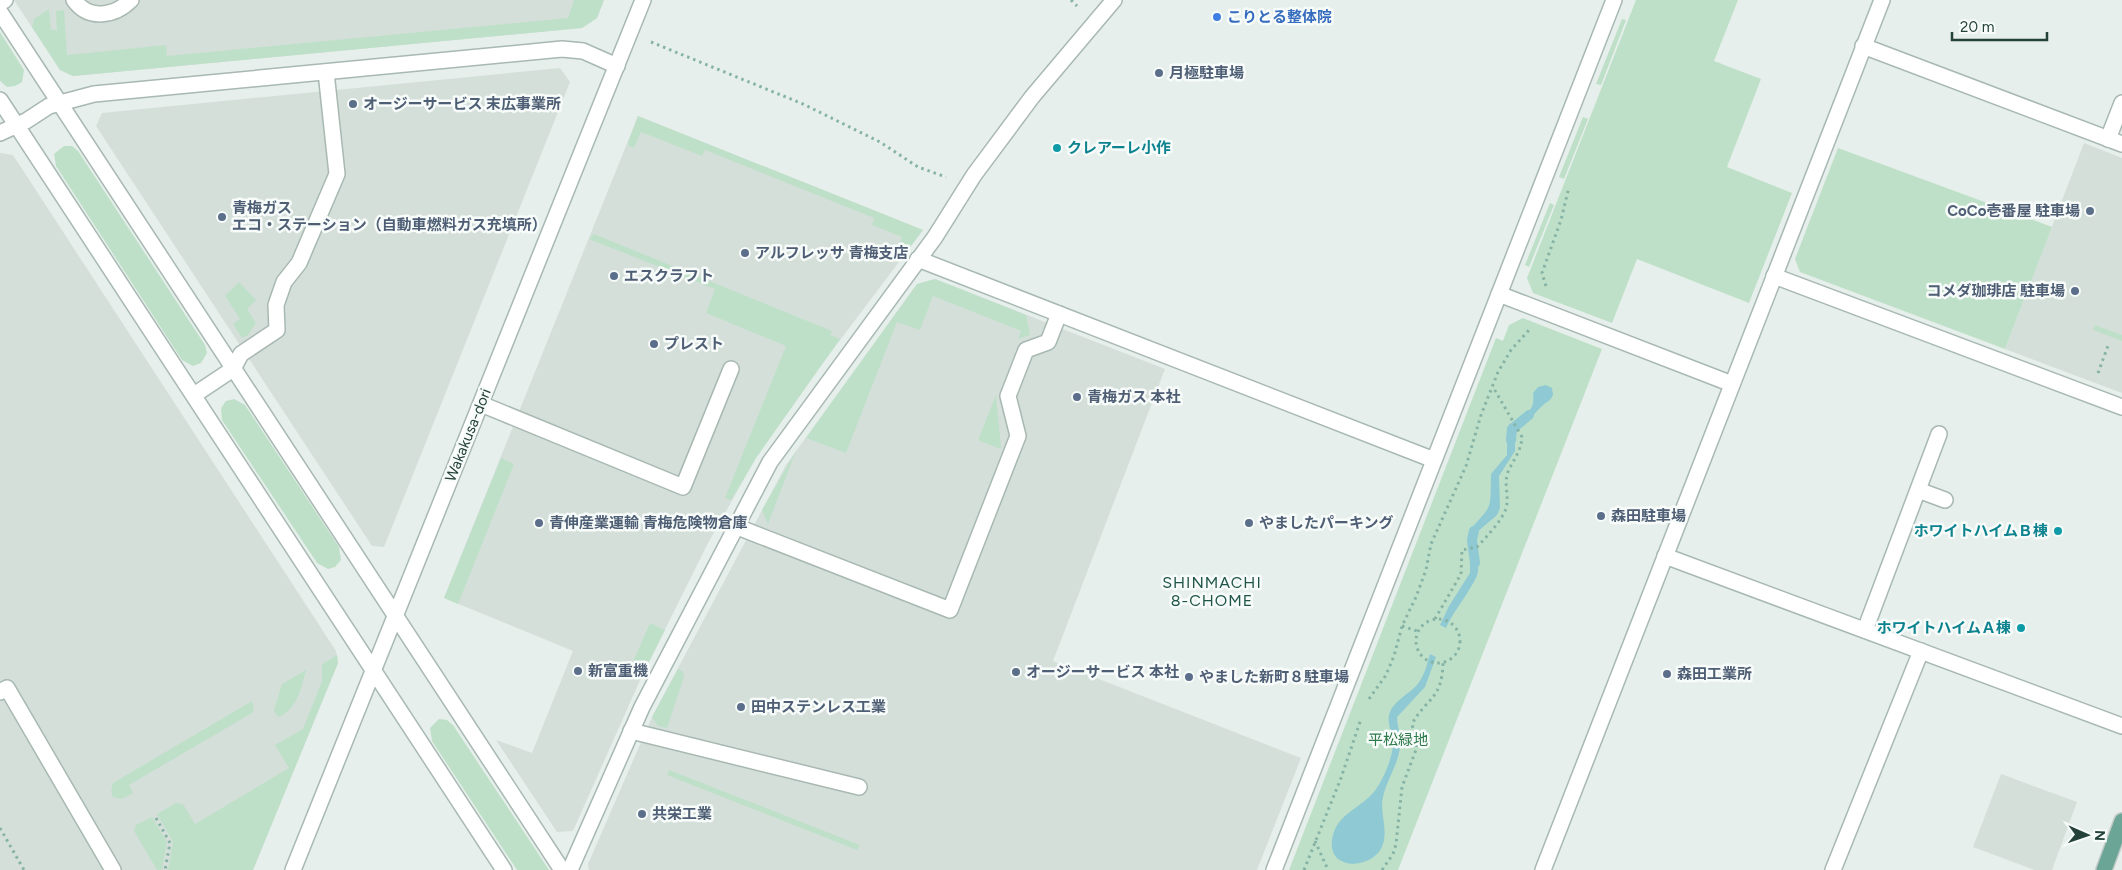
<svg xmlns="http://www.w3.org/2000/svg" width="2122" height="870" viewBox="0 0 2122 870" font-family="Figtree,'Noto Sans JP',sans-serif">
	<rect width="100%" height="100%" fill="#e6efeb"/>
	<g fill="#d4dfda">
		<path d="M 14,0 L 604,0 L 597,18 L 582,28 L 73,76 L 60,70 Z"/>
		<path d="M 560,68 L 570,82 L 384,547 L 372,546 L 96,126 L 102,113 Z"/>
		<path d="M 638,116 L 923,230 L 807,384 L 756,458 L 707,545 L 641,678 L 573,831 L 557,832 L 496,740 L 532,753 L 573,651 L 444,598 Z"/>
		<path d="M 2084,143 L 2122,158 L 2122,393 L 2005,349 Z"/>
		<path d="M 0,153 L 13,155 L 336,651 L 338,663 L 253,870 L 0,870 Z"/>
		<path d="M 935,279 L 1165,369 L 1053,661 L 1301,758 L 1257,870 L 589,870 L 588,864 L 652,717 L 786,465 L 917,284 Z"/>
		<path d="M 2001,774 L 2077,802 L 2052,870 L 2035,870 L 1973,847 Z"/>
	</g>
	<g fill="#bfe0c8">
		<path d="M 574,0 L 604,0 L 597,18 L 582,28 L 73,76 L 60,70 L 32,27 L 34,19 L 49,9 L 51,30 L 57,30 L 56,11 L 64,10 L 67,55 L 166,45 L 167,56 L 568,18 Z"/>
		<path d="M 1636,0 L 1738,0 L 1714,61 L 1761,79 L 1727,167 L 1792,193 L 1749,303 L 1637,259 L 1612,323 L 1533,293 L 1527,278 Z"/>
		<path d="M 1622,19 L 1626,20 L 1601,85 L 1596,84 Z"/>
		<path d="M 0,32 L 24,70 L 22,82 L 15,86 L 7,87 L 0,81 Z"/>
		<path d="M 638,116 L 923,230 L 901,259 L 895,255 L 902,237 L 872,225 L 874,218 L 705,150 L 702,156 L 641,132 L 634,148 L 629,146 L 628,143 Z"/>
		<path d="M 1583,117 L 1588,119 L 1564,179 L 1559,177 Z"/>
		<path d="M 64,146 L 72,146 L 78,151 L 205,345 L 207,353 L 201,363 L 193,366 L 182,360 L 56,166 L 54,154 Z"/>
		<path d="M 1838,148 L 2052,227 L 2005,349 L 1800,272 L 1795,259 Z"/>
		<path d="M 1550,203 L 1554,205 L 1529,267 L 1525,265 Z"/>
		<path d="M 594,234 L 832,331 L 830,335 L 840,339 L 756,458 L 731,500 L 725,498 L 786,346 L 706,313 L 715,289 L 589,239 Z"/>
		<path d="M 935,279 L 1026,315 L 1030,335 L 1018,339 L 1021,331 L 933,296 L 920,330 L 897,322 L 846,453 L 806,438 L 917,284 Z"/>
		<path d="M 239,282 L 256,300 L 247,309 L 256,323 L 248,335 L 242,338 L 233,324 L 240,319 L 225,296 Z"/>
		<path d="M 1523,318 L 1602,349 L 1398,870 L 1289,870 L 1496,338 L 1503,341 L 1509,325 Z"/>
		<path d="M 2095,325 L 2122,335 L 2122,341 L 2093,330 Z"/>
		<path d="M 996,395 L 1001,447 L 1000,449 L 978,440 Z"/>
		<path d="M 234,399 L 245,405 L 339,547 L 341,560 L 335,567 L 328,569 L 317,563 L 222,420 L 221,408 L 226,401 Z"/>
		<path d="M 796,451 L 768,524 L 762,510 Z"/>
		<path d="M 501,458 L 514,464 L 458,604 L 444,598 Z"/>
		<path d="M 650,623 L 665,630 L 641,678 L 628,673 Z"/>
		<path d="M 337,655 L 338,663 L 253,870 L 168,870 L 173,842 L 157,814 L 176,803 L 183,804 L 195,824 L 289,768 L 275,745 L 303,729 L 322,681 L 322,664 Z"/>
		<path d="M 678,669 L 683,672 L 684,677 L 667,728 L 658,726 L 652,717 Z"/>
		<path d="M 306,670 C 301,689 298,706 280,717 L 277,716 L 274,710 L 282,684 Z"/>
		<path d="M 252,701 L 254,710 L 252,713 L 129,785 L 133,793 L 122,799 L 113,797 L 111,792 L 113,783 Z"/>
		<path d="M 439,719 L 447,720 L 453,725 L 549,870 L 517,870 L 432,741 L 430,728 Z"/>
		<path d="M 669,770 L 860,845 L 857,850 L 667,775 Z"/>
		<path d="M 152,817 L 167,842 L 162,870 L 157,870 L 134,831 L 136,825 Z"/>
	</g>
	<g fill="#8ec9d4">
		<path d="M 1546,385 L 1552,388 L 1553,395 C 1550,402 1546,402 1542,406 C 1535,413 1529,420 1521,427 L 1517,419 C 1530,412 1535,408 1533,393 L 1538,387 Z"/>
		<path d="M 1510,423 L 1515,431 L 1515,451 L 1499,476 L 1500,508 L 1497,515 L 1476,533 L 1475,543 L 1469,544 L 1469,531 C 1494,502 1490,512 1491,474 L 1507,455 L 1507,429 Z"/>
		<path d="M 1476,551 C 1477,557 1479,565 1478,571 C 1477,583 1453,611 1446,628 L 1440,625 L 1449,606 L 1470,573 L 1470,552 Z"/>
		<path d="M 1430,654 L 1436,657 L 1425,687 L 1397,717 C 1397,727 1402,737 1400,747 C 1398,765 1387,779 1383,797 C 1379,814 1390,831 1381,849 C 1368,870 1328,870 1332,840 C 1336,814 1358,810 1373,793 C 1382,783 1394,756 1393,741 C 1392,731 1386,722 1390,712 C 1394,701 1409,694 1417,685 C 1424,677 1427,665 1430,654 Z"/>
	</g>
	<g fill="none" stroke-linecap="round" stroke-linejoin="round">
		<g stroke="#8ec9d4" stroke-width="10">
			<path d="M 1511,440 L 1512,429 L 1529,415"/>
			<path d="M 1474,531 L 1472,540 L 1475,563"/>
		</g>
		<defs>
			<g id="service">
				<path d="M 74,0 C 89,21 115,16 131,0"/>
				<path d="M 0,3 L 5,0"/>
				<path d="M 233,369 L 241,354 L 277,330 L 276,305 L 284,282 L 299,263 L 337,174 L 326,72"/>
				<path d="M 481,404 L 683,487 L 731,369"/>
				<path d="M 1918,490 L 1945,500"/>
				<path d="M 735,526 L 950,610 L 1018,436 L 1008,396 L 1026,350 L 1048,342 L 1059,314"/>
				<path d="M 1865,630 L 1939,434"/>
				<path d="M 0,692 L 7,688 L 113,870"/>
				<path d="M 631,731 L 859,787"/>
			</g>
			<g id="minor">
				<path d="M 0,12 L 562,870"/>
				<path d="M 1863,46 L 2122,144"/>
				<path d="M 0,100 L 504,870"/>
				<path d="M 0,133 L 26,121 L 49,106 L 94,94 L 562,49 L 583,51 L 617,66"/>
				<path d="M 2108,139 L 2122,103"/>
				<path d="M 918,259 L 1434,460"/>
				<path d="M 1774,276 L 2122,407"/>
				<path d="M 1499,294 L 1732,384"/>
				<path d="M 194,395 L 233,369"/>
				<path d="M 1665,556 L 2122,726"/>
				<path d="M 570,870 L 642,707 L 770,462 L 935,237 L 974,175 L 1032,97 L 1114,0"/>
				<path d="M 1274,870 L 1614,0"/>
				<path d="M 1543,870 L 1882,0"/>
				<path d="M 1833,870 L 1921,651"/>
			</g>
			<path id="tertiary" d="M 293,870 L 643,0"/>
			<path id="primary" d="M 2104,870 L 2122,821"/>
		</defs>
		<use href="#service" stroke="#a8b8b2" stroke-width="18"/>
		<use href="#minor" stroke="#a8b8b2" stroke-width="18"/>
		<use href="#tertiary" stroke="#a8b8b2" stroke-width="18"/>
		<use href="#primary" stroke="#c2cac8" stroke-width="18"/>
		<g stroke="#86b3a5" stroke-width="3" stroke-dasharray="2.5 4" stroke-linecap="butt">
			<path d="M 1071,0 L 1077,6"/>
			<path d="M 651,42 L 803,104 L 880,142 L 918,167 L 946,177"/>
			<path d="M 1546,286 L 1542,273 L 1561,220 L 1569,187"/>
			<path d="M 2098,373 L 2109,343"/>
			<circle cx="1438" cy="641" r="22"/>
			<path d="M 1435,619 L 1461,574 L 1462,550 L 1477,547 C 1486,537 1507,516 1507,503 C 1508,493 1504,482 1508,472 C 1513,460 1521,452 1522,437 L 1493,387"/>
			<path d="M 1402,626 L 1417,631"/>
			<path d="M 1369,699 L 1386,675 L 1394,656 L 1402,626 L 1416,597 L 1426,570 L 1431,544 L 1466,466 L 1481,415 L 1498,372 L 1511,350 L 1529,330"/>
			<path d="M 156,818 L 170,843 L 165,870"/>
			<path d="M 0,828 L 24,870"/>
			<path d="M 1315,841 L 1328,870"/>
			<path d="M 1304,870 L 1341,778 L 1361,719"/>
			<path d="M 1382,870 L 1393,854 L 1396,844 L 1402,787 L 1417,747 L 1412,724 C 1427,697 1442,700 1443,663"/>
		</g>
		<use href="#service" stroke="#fff" stroke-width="15"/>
		<use href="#minor" stroke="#fff" stroke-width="15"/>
		<use href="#tertiary" stroke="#fff" stroke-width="15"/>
		<use href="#primary" stroke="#6aa596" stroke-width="15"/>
	</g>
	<circle fill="#3f7fe0" stroke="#f7fbf9" stroke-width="2" cx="1217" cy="17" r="5"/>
	<g fill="#5c6f8a" stroke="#f7fbf9" stroke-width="2">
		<circle cx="1159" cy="73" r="5"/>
		<circle cx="353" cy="104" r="5"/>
		<circle cx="2090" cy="211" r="5"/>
		<circle cx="222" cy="217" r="5"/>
		<circle cx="745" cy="253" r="5"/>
		<circle cx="614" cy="276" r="5"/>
		<circle cx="2075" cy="291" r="5"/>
		<circle cx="654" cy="344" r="5"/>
		<circle cx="1077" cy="397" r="5"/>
		<circle cx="1601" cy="516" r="5"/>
		<circle cx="539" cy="523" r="5"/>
		<circle cx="1249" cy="523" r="5"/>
		<circle cx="578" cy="671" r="5"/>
		<circle cx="1016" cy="672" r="5"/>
		<circle cx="1667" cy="674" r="5"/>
		<circle cx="1189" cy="677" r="5"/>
		<circle cx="741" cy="707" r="5"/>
		<circle cx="642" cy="814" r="5"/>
	</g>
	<g fill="#0f9aa8" stroke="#f7fbf9" stroke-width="2">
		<circle cx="1057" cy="148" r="5"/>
		<circle cx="2058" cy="531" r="5"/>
		<circle cx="2021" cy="628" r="5"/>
	</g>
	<g text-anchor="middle" stroke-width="5" stroke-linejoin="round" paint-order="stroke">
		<g font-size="15" font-weight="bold" fill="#366cbe" stroke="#f7fbf9" text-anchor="start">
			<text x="1227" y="22">こりとる整体院</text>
		</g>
		<g font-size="15" font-weight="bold" fill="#4e5e75" stroke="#f7fbf9" text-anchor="start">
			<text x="1169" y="78">月極駐車場</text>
			<text x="363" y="109">オージーサービス 末広事業所</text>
			<text x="232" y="213">青梅ガス<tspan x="232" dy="17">エコ・ステーション（自動車燃料ガス充填所）</tspan></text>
			<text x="2080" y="216" text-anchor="end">CoCo壱番屋 駐車場</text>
			<text x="755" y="258">アルフレッサ 青梅支店</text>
			<text x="624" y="281">エスクラフト</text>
			<text x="2065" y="296" text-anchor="end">コメダ珈琲店 駐車場</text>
			<text x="664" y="349">プレスト</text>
			<text x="1087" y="402">青梅ガス 本社</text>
			<text x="1611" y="521">森田駐車場</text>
			<text x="549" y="528">青伸産業運輸 青梅危険物倉庫</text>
			<text x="1259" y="528">やましたパーキング</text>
			<text x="588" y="676">新富重機</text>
			<text x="1026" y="677">オージーサービス 本社</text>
			<text x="1677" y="679">森田工業所</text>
			<text x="1199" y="682">やました新町８駐車場</text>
			<text x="751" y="712">田中ステンレス工業</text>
			<text x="652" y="819">共栄工業</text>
		</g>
		<g font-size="15" font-weight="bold" fill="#0d838f" stroke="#f7fbf9" text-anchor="end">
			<text x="1067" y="153" text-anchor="start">クレアーレ小作</text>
			<text x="2048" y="536">ホワイトハイムＢ棟</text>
			<text x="2011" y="633">ホワイトハイムＡ棟</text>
		</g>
		<g font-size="15" fill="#24423a" stroke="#f7fbf9">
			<text transform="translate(468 435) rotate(-68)" y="5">Wakakusa-dori</text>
		</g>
		<g font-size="15" fill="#2d7a4b" stroke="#f7fbf9">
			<text x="1398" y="745">平松緑地</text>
		</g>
		<g font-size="16" letter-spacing="1" fill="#1f5548" stroke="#f7fbf9">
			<text x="1212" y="588">SHINMACHI<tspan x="1212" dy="18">8-CHOME</tspan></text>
		</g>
	</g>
	<g transform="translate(2087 835) rotate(92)" stroke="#f7fbf9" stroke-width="4" paint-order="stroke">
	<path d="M0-4L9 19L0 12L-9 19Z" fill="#24423a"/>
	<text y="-8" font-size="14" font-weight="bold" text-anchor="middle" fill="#24423a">N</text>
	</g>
	<path d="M1952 32v8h95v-8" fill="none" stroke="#24423a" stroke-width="2.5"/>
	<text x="1960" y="32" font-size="15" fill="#24423a" stroke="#f7fbf9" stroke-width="4" paint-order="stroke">20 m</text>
</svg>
